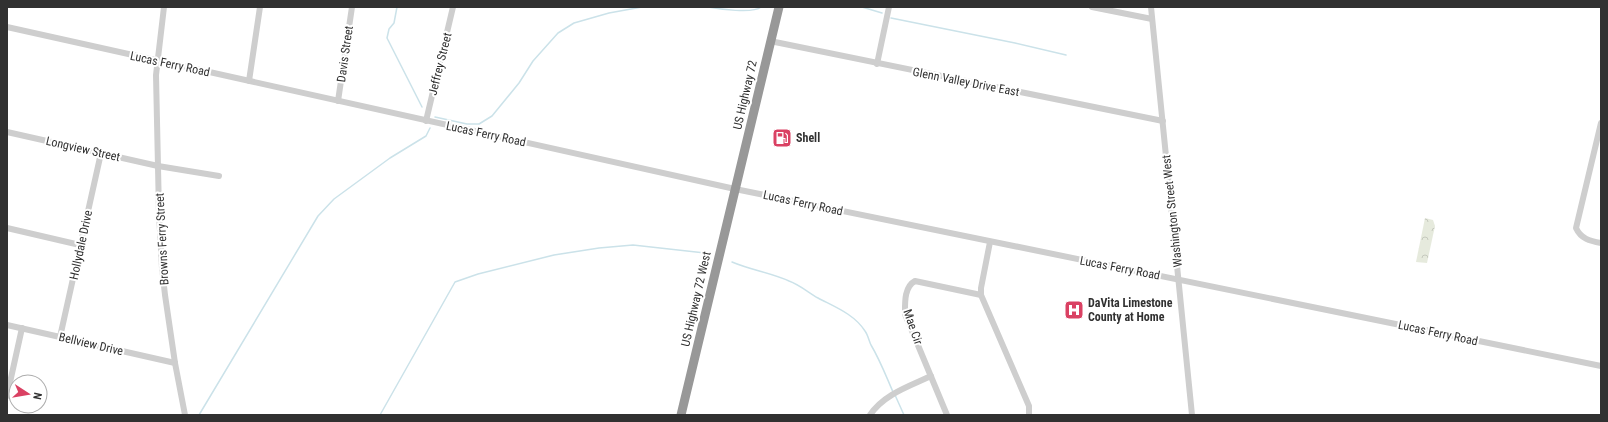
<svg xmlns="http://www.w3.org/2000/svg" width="1608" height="422" viewBox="0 0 1608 422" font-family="'Roboto Condensed',sans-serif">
	<defs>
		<pattern id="park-crowns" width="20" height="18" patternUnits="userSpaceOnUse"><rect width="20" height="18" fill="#e6eadd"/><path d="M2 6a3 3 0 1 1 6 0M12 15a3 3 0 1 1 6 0" fill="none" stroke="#c6c9be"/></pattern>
	</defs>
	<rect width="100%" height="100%" fill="#fff"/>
	<path fill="url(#park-crowns)" d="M 1425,218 L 1433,220 L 1435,226 L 1427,263 L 1416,262 Z"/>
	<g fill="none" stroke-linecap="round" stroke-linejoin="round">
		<g stroke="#cbe2e9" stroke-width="1.5">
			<path d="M 397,7 L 394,23 L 389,29 L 387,38 L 422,107"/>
			<path d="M 708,7 C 719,9 753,14 761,7"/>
			<path d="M 862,7 L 882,13"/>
			<path d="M 891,18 L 1015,43 L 1066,55"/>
			<path d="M 435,117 L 467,124 L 479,124 L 492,116 L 519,83 L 533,61 L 558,33 L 574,23 L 609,13 L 642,7"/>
			<path d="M 732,262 C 751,270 771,273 789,281 C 800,285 809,293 818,298 C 835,307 854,314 865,331 C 868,335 869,341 871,345 C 880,360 886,376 893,392"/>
			<path d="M 895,395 L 904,415"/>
			<path d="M 199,415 L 318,216 L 334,199 L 390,158 L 426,136 L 430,128"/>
			<path d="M 380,415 L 455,282 L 478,274 L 554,255 L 599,248 L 633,245 L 705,253"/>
		</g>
		<g stroke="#cecece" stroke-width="6">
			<path d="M 164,7 L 156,75 L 159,213 L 162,268 L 165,295 L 175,363 L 185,415"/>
			<path d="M 1092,7 L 1152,19"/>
			<path d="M 1151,7 L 1192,415"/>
			<path d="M 7,27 L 735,189 L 1601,366"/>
			<path d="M 770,41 L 1163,121"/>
			<path d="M 877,64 L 889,7"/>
			<path d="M 249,81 L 260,7"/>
			<path d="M 338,101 L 352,7"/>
			<path d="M 426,121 L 453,7"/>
			<path d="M 1601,123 L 1576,228 C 1581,239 1590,241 1601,243"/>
			<path d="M 7,132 L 158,166 L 219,176"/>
			<path d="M 7,228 L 80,245"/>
			<path d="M 990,242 L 981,288 L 981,295 L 1029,406 L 1029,415"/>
			<path d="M 7,325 L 175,363"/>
			<path d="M 60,337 L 101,153"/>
			<path d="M 7,396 L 22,328"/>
			<path d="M 870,415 C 884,394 910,386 931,376"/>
			<path d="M 947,415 L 905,314 C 905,303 904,287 915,281 L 981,295"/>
		</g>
		<path stroke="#989898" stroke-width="9" d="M 681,415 L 779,7"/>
	</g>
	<defs>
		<symbol id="fuel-square" viewBox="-11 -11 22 22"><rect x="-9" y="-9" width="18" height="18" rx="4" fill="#da4163" stroke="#fff"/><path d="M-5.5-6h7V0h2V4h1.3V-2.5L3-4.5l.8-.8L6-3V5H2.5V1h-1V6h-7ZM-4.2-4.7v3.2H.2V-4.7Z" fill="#fff"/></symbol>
		<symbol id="hospital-square" viewBox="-11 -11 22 22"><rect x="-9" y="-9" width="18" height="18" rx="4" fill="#da4163" stroke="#fff"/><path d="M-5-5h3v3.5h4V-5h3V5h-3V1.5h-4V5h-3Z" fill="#fff"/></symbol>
	</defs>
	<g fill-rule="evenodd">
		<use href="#fuel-square" x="771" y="127" width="22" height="22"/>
		<use href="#hospital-square" x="1063" y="299" width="22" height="22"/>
	</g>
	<g text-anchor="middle" stroke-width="4" stroke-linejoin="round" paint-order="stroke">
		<g font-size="12" fill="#313131" stroke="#fff">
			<text transform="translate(345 54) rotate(-82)" y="4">Davis Street</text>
			<text transform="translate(170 64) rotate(12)" y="4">Lucas Ferry Road</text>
			<text transform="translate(440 64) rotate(-76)" y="4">Jeffrey Street</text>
			<text transform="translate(966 82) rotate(11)" y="4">Glenn Valley Drive East</text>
			<text transform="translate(745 95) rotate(-77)" y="4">US Highway 72</text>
			<text transform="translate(486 134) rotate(12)" y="4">Lucas Ferry Road</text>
			<text transform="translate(83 149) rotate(13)" y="4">Longview Street</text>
			<text transform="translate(803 203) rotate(12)" y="4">Lucas Ferry Road</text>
			<text transform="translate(1172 211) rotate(-96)" y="4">Washington Street West</text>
			<text transform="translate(162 239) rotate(-93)" y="4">Browns Ferry Street</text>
			<text transform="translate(81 245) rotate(-78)" y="4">Hollydale Drive</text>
			<text transform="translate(1120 268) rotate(11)" y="4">Lucas Ferry Road</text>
			<text transform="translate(696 299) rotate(-77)" y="4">US Highway 72 West</text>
			<text transform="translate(913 327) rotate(71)" y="4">Mae Cir</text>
			<text transform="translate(1438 333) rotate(12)" y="4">Lucas Ferry Road</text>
			<text transform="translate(91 344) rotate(13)" y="4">Bellview Drive</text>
		</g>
		<g font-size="12" font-weight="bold" fill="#313131" stroke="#fff" text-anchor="start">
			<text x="796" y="142">Shell</text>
			<text x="1088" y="307">DaVita Limestone<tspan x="1088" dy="14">County at Home</tspan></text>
		</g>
	</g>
	<rect width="1608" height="422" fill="none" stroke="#313131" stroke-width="16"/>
	<g transform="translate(28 394) rotate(102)"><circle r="19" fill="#ffffff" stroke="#adadad"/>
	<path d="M0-3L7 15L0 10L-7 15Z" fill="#da4163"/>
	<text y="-6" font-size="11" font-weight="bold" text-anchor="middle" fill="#313131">N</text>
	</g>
</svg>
